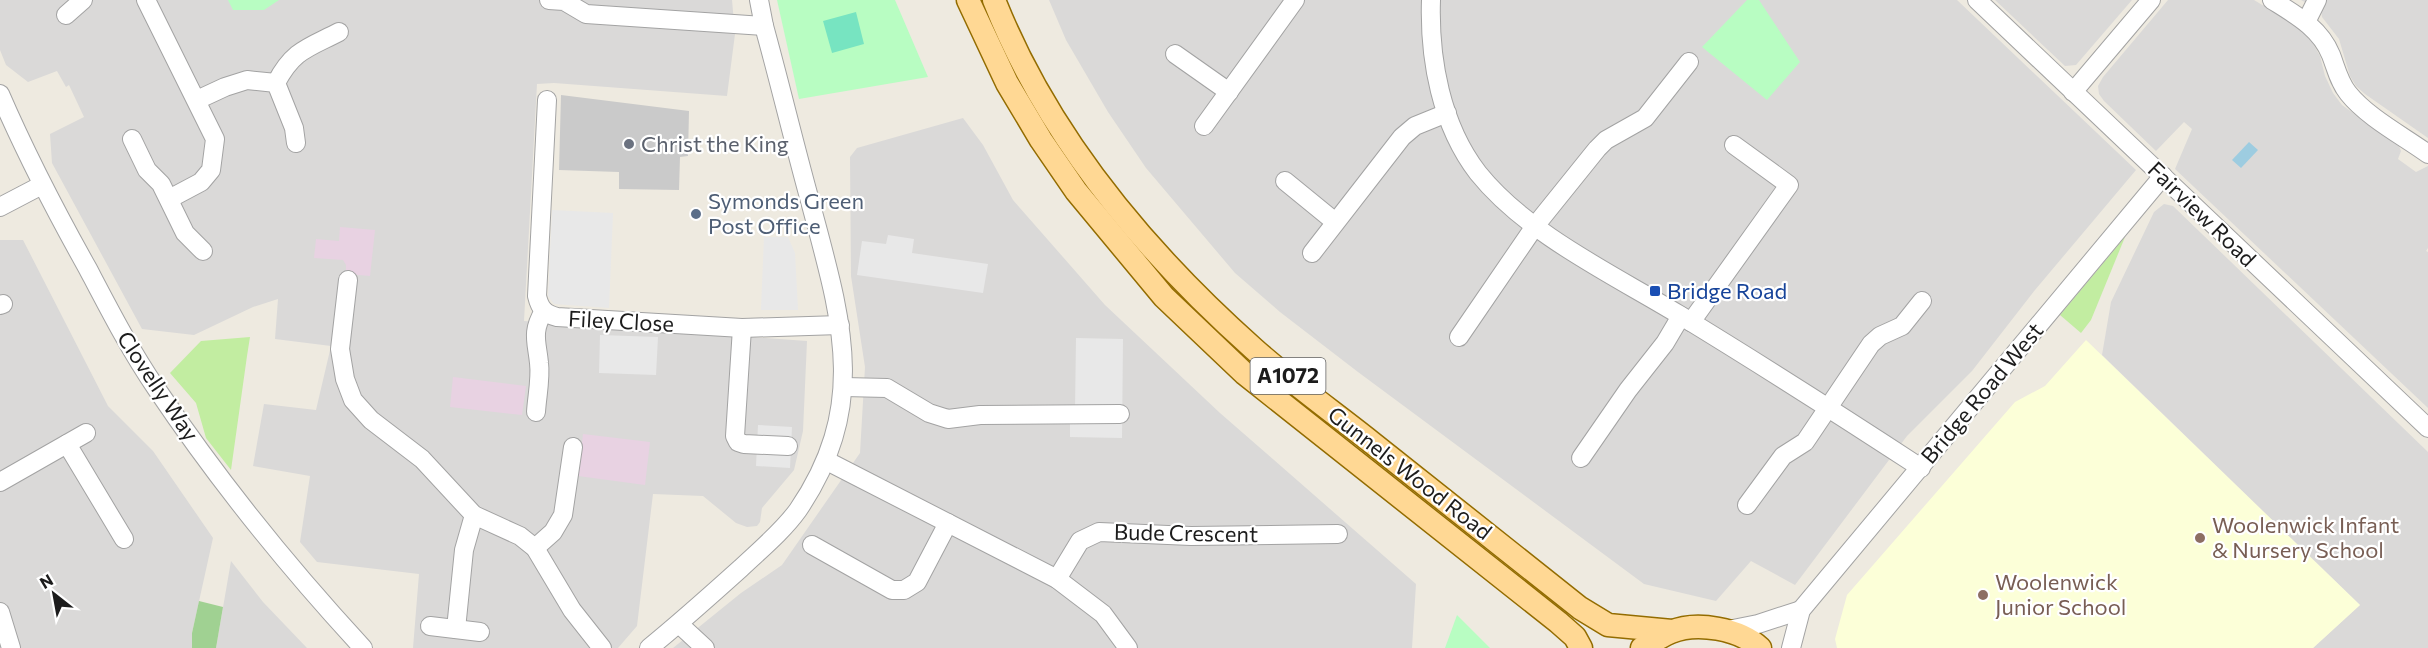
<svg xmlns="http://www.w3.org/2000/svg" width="2428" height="648" viewBox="0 0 2428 648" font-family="Commissioner,sans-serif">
	<rect width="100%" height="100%" fill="#eeeae0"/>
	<g fill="#dad9d8">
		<path d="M 0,0 L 732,0 L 735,34 L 727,96 L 554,83 L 537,84 L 524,321 L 807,341 L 803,431 L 794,470 L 762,508 L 760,522 L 757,526 L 747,527 L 736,523 L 703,496 L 653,494 L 637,626 L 618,648 L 413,648 L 419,574 L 317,562 L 300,542 L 310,476 L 253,466 L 264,404 L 316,410 L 331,346 L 275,339 L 278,299 L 253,307 L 194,335 L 142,329 L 52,163 L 50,134 L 84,117 L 69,85 L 66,87 L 57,71 L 28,82 L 6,65 L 0,50 Z"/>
		<path d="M 1049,0 L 1957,0 L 2136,170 L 2035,290 L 1972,371 L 1907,436 L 1795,585 L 1751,561 L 1716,601 L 1644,584 L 1358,372 L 1280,312 L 1235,273 L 1146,168 L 1108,112 L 1066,40 Z"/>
		<path d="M 1995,0 L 2132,0 L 2076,65 L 2065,66 Z"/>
		<path d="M 2168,0 L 2254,0 L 2297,26 L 2312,42 L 2320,56 L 2325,76 L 2333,93 L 2342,105 L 2399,146 L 2401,151 L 2398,159 L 2416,172 L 2428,166 L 2428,248 L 2426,251 L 2428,252 L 2428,408 L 2175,169 L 2192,129 L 2184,122 L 2156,151 L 2104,101 L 2099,94 L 2098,86 L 2103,77 Z"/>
		<path d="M 2301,0 L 2428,0 L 2428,138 L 2365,94 L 2356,86 L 2350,76 L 2339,39 L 2322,17 L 2321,11 Z"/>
		<path d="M 963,118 L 983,145 L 1013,200 L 1105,305 L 1220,413 L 1416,584 L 1412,648 L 673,648 L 741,593 L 782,565 L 860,453 L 865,367 L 851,276 L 850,157 L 857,148 Z"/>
		<path d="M 2164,204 L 2173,206 L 2428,452 L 2428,648 L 2313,648 L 2360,605 L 2102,355 L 2111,302 L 2154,212 Z"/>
		<path d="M 0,240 L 23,240 L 108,406 L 153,451 L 213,538 L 192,633 L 192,648 L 0,648 Z"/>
		<path d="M 231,561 L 263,602 L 307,648 L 216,648 Z"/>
	</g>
	<g fill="#e8d2e2">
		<path d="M 340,227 L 375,230 L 370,276 L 346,274 L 346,265 L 343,260 L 314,258 L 316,239 L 339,241 Z"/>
		<path d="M 453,377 L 526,386 L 522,415 L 450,407 Z"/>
		<path d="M 583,434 L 650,442 L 645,485 L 578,476 Z"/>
	</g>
	<path fill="#fcffd8" d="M 2086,340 L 2360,605 L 2313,648 L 1837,648 L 1835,639 L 1847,595 L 2015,402 L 2045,386 Z"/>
	<path fill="#cacaca" d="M 561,95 L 689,111 L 688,156 L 680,157 L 679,190 L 619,189 L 619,172 L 559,170 Z"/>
	<g fill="#c2eda1">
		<path d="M 2125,237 L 2091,320 L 2081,333 L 2060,315 Z"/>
		<path d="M 250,337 L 247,356 L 231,470 L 206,438 L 196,403 L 170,373 L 201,341 Z"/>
	</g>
	<path fill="#a0d192" d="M 199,601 L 223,607 L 216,648 L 192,648 L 192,633 Z"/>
	<g fill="#b8fdc2">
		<path d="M 228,0 L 279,0 L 264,10 L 233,10 Z"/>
		<path d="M 777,0 L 895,0 L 928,77 L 799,99 Z"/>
		<path d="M 1747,0 L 1759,0 L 1800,62 L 1767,100 L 1702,47 Z"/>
		<path d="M 1457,615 L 1490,648 L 1445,648 Z"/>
	</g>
	<path fill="#77e4c1" d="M 856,12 L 864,44 L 832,53 L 823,21 Z"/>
	<g fill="#e8e8e8">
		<path d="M 552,210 L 613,213 L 609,308 L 554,304 L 548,296 Z"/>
		<path d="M 888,235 L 914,239 L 912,253 L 988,264 L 983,293 L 857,275 L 862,241 L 886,244 Z"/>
		<path d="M 764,237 L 788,237 L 795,253 L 798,310 L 761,310 Z"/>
		<path d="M 600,335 L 658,337 L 656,375 L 599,373 Z"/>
		<path d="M 1076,338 L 1123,339 L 1122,438 L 1070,437 L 1070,411 L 1075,410 Z"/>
		<path d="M 758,425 L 792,427 L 790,468 L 756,466 Z"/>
	</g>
	<path fill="#9dcce0" d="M 2249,142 L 2258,150 L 2241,168 L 2232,160 Z"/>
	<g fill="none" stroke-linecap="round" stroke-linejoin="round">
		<defs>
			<g id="minor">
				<path d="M 146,0 L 215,139 L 211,170 L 201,182 L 169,199"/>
				<path d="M 549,0 L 564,1 L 586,14 L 764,26"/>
				<path d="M 1431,0 C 1429,59 1441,125 1478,173 C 1527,234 1612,274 1678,314 C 1760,364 1840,415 1921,468"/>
				<path d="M 1977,0 L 2428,428"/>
				<path d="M 2272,0 C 2296,15 2320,28 2331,55 C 2336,68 2339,82 2348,93 C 2367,117 2403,136 2428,154"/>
				<path d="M 66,15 L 83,0"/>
				<path d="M 2306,22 L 2317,0"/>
				<path d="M 1175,54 L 1229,92"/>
				<path d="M 276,83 C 293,50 308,48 339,32"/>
				<path d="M 2073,92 L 2151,0"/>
				<path d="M 0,94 C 26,154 56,212 88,269 C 109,309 130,350 156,388 C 218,480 288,567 363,648"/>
				<path d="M 197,100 L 225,87 L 247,80 L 276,83 L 294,128 L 296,143"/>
				<path d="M 547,100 L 537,296 C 540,309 545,314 557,317 L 742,328 L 840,325"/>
				<path d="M 1204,126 L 1295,0"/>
				<path d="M 132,139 L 147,170 L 161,184 L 185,233 L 203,251"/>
				<path d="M 1285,181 L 1334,221"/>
				<path d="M 0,207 L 42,185"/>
				<path d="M 1312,253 L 1402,137 L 1415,126 L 1447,113"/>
				<path d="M 348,280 L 340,349 L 345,379 L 353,400 L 371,420 L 422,459 L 474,515 L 520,536 L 535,548 L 572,610 L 602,648"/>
				<path d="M 0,305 L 3,304"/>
				<path d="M 1691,322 L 1789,185 L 1734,145"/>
				<path d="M 742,328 L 735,436 L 738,442 L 744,444 L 788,446"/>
				<path d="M 1459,337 L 1535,226 L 1597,149 L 1606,140 L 1645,118 L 1689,62"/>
				<path d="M 844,387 L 887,388 L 929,413 L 948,419 L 980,415 L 1120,414"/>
				<path d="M 536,412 C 537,396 541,378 539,363 C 537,342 531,332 544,311"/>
				<path d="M 67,444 L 124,539"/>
				<path d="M 1581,458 L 1628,390 L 1665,343 L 1681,316"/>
				<path d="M 827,461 L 1057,579 L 1103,614 L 1128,648"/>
				<path d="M 0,482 L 86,433"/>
				<path d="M 1747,505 L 1783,456 L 1805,442 L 1871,344 L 1880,336 L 1902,326 L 1922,301"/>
				<path d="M 812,545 L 892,590 L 904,590 L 917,582 L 948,523"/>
				<path d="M 535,548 L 553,532 L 563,515 L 573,447"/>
				<path d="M 1057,579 L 1080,541 L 1099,532 L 1191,536 L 1338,534"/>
				<path d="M 0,612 L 11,648"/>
				<path d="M 679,624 L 705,648"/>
				<path d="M 430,626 L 480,632"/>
				<path d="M 456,629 L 464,550 L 474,515"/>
				<path d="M 1728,630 L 1758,624 L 1801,610"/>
				<path d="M 649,648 C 681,622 711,595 741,568 C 760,550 783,531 798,510 C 871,403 840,315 810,201 C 794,143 780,84 764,26 L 759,0"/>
				<path d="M 1791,648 L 1801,610 L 2163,176"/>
			</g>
			<g id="major">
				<path d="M 968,0 L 1007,83 L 1041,140 L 1076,191 L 1164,297 L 1245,374 L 1558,622 L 1575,637 L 1581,648"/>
				<path d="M 994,0 C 1048,137 1145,252 1254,349 C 1291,382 1332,411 1371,442 C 1440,497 1510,552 1580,608 L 1608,625 L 1672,631"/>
				<path d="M 1642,648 C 1651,643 1661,636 1671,632 C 1697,621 1740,629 1760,648"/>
			</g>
		</defs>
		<use href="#minor" stroke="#a3a3a3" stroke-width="20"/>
		<use href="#major" stroke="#936c00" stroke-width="25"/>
		<use href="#minor" stroke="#fff" stroke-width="18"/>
		<use href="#major" stroke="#ffd894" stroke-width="22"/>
	</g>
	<circle fill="#6b7280" stroke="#fff" stroke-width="2" cx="629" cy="144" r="6"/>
	<circle fill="#5c6f8a" stroke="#fff" stroke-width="2" cx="696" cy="214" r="6"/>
	<rect fill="#1a4fb4" stroke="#fff" stroke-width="2" x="1649" y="285" width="12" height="12" rx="3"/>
	<g fill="#8d6e63" stroke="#fff" stroke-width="2">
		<circle cx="2200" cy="538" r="6"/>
		<circle cx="1983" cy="595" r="6"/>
	</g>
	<g text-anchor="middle" stroke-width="4.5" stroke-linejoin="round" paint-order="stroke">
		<rect fill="#fff" stroke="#606060" stroke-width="1.5" x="1250.5" y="358" width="75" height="36" rx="4.5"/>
		<g font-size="21" font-weight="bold" fill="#1c1c1c">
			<text x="1288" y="383">A1072</text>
		</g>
		<g font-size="22" fill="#5b616d" stroke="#fff" text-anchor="start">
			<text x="641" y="152">Christ the King</text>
		</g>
		<g font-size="22" fill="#4e5e75" stroke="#fff" text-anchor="start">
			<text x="708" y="209">Symonds Green<tspan x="708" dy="25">Post Office</tspan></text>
		</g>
		<g font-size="22" fill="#1c1c1c" stroke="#fff">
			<text transform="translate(2202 214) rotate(44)" y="8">Fairview Road</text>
			<text transform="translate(621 321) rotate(3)" y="8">Filey Close</text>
			<text transform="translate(158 386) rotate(56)" y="8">Clovelly Way</text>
			<text transform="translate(1982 393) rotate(-50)" y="8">Bridge Road West</text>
			<text transform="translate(1410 473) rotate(38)" y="8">Gunnels Wood Road</text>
			<text transform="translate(1186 533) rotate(1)" y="8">Bude Crescent</text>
		</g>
		<g font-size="22" fill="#164399" stroke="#fff" text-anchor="start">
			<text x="1667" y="299">Bridge Road</text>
		</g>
		<g font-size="22" fill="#785e54" stroke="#fff" text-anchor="start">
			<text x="2212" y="533">Woolenwick Infant<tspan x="2212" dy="25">&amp; Nursery School</tspan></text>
			<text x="1995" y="590">Woolenwick<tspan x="1995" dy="25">Junior School</tspan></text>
		</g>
	</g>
	<g transform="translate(54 594) rotate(329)" stroke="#ffffff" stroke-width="4.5" paint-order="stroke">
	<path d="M0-4.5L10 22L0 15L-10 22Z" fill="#1c1c1c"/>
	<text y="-9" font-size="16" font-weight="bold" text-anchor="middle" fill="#1c1c1c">N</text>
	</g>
</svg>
